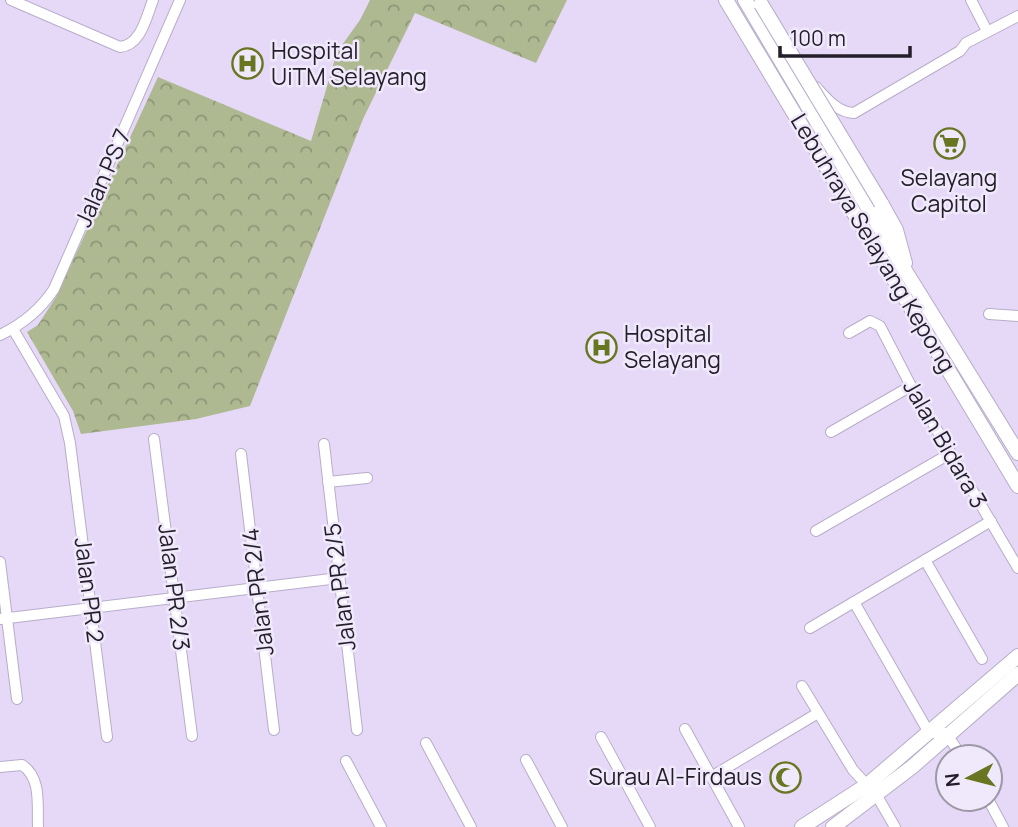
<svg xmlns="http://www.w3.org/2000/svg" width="1018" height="827" viewBox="0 0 1018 827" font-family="Manrope,sans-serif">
	<defs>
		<pattern id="forest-crowns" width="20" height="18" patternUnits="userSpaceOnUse" patternTransform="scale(1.75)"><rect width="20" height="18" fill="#aeb992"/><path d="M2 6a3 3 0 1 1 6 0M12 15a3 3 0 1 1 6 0" fill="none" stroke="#8d9677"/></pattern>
	</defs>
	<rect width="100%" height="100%" fill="#e5d9f7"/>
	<path fill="url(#forest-crowns)" d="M 370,0 L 567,0 L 536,63 L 415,13 L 363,119 L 250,406 L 196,419 L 81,434 L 73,411 L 27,332 L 38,325 L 56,297 L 158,77 L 311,141 L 337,52 L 360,20 Z"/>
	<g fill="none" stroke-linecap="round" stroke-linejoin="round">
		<defs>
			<g id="minor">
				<path d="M 11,0 L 120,47 C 141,45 146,18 153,0"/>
				<path d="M 971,0 L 987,31"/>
				<path d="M 816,87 C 827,99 837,112 854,113 L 960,51 L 966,43 L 1018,16"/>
				<path d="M 989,314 L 1018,316"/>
				<path d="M 13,329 L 64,416 L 70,443 L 107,737"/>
				<path d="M 849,333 L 870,321 L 880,326 L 911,386 L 1018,568"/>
				<path d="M 0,335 C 21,325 41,309 54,289 L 180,0"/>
				<path d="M 831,432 L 911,386"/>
				<path d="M 154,439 L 192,736"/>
				<path d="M 324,444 L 357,730"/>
				<path d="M 241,454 L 274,730"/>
				<path d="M 328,482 L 367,478"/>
				<path d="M 816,531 L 951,453"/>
				<path d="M 925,560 L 982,659"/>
				<path d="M 0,562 L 17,699"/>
				<path d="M 854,602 L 928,731 L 931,733 L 946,733 L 962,757"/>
				<path d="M 0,619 L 339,578"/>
				<path d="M 810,628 L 991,521"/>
				<path d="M 802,686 L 853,770 L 877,796 L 895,827"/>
				<path d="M 685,729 L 739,827"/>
				<path d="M 601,737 L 650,827"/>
				<path d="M 426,743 L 471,827"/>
				<path d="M 526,760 L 562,827"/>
				<path d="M 346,761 L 381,827"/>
				<path d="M 0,767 L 22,765 C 42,778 37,806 38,827"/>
				<path d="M 711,777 L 818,713"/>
				<path d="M 988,799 L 1003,827"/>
			</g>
			<g id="major">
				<path d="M 726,0 L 1018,486"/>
				<path d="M 745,0 L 906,272 L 1018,453"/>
				<path d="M 881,203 L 896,230 L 905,263"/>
				<path d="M 802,827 L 867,785 L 1018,656"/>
				<path d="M 833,827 L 912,767 L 1018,674"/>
			</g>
		</defs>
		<use href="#minor" stroke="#b8adc9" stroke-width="12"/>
		<use href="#major" stroke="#b8adc9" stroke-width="16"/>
		<use href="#minor" stroke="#fff" stroke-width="10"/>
		<use href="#major" stroke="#fff" stroke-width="14"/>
		<defs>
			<path id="major-bridge" d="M 761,4 L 881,203"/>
		</defs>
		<use href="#major-bridge" stroke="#b8adc9" stroke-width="16" stroke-linecap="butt"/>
		<use href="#major-bridge" stroke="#fff" stroke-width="14"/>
	</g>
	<defs>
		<symbol id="hospital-ring" viewBox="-11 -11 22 22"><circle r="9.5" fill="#f0e9fb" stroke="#687622" stroke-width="1.5"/><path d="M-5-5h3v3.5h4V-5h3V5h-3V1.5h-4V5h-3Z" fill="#687622"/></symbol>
		<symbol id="supermarket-ring" viewBox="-11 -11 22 22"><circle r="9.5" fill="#f0e9fb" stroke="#687622" stroke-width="1.5"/><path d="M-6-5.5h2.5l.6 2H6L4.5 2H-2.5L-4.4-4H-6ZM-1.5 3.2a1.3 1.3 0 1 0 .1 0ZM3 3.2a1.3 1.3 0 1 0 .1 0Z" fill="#687622"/></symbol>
		<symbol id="mosque-ring" viewBox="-11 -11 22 22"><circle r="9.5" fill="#f0e9fb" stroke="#687622" stroke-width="1.5"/><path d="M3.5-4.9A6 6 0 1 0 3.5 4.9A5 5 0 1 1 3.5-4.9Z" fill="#687622"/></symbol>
	</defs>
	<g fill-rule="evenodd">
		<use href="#hospital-ring" x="230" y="46" width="35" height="35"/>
		<use href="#supermarket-ring" x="932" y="126" width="35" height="35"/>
		<use href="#hospital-ring" x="584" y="330" width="35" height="35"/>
		<use href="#mosque-ring" x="768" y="760" width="35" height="35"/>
	</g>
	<g text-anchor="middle" stroke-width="5" stroke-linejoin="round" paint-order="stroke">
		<g font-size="23" fill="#231e29" stroke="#f0e9fb" text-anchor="start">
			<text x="271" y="59">Hospital<tspan x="271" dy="26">UiTM Selayang</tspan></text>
			<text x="949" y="186" text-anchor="middle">Selayang<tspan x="949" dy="26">Capitol</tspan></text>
			<text x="624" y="342">Hospital<tspan x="624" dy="26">Selayang</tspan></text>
			<text x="762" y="785" text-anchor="end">Surau Al-Firdaus</text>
		</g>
		<g font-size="23" fill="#231e29" stroke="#f0e9fb">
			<text transform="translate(103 178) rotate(-66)" y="8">Jalan PS 7</text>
			<text transform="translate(873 243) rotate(59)" y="8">Lebuhraya Selayang Kepong</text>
			<text transform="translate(945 444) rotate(60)" y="8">Jalan Bidara 3</text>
			<text transform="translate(174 587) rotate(83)" y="8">Jalan PR 2/3</text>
			<text transform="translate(340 587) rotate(-97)" y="8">Jalan PR 2/5</text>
			<text transform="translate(89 590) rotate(83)" y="8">Jalan PR 2</text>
			<text transform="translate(258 592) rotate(-97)" y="8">Jalan PR 2/4</text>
		</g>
	</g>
	<g transform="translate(969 778) rotate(263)"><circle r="33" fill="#f0e9fb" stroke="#9e98a7" stroke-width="2"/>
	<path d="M0-5L12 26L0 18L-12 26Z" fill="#687622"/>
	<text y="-10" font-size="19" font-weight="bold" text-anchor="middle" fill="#231e29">N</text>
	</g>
	<path d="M780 46v10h130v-10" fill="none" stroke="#231e29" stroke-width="3.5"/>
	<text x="790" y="46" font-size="21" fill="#231e29" stroke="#f0e9fb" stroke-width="5" paint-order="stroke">100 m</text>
</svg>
